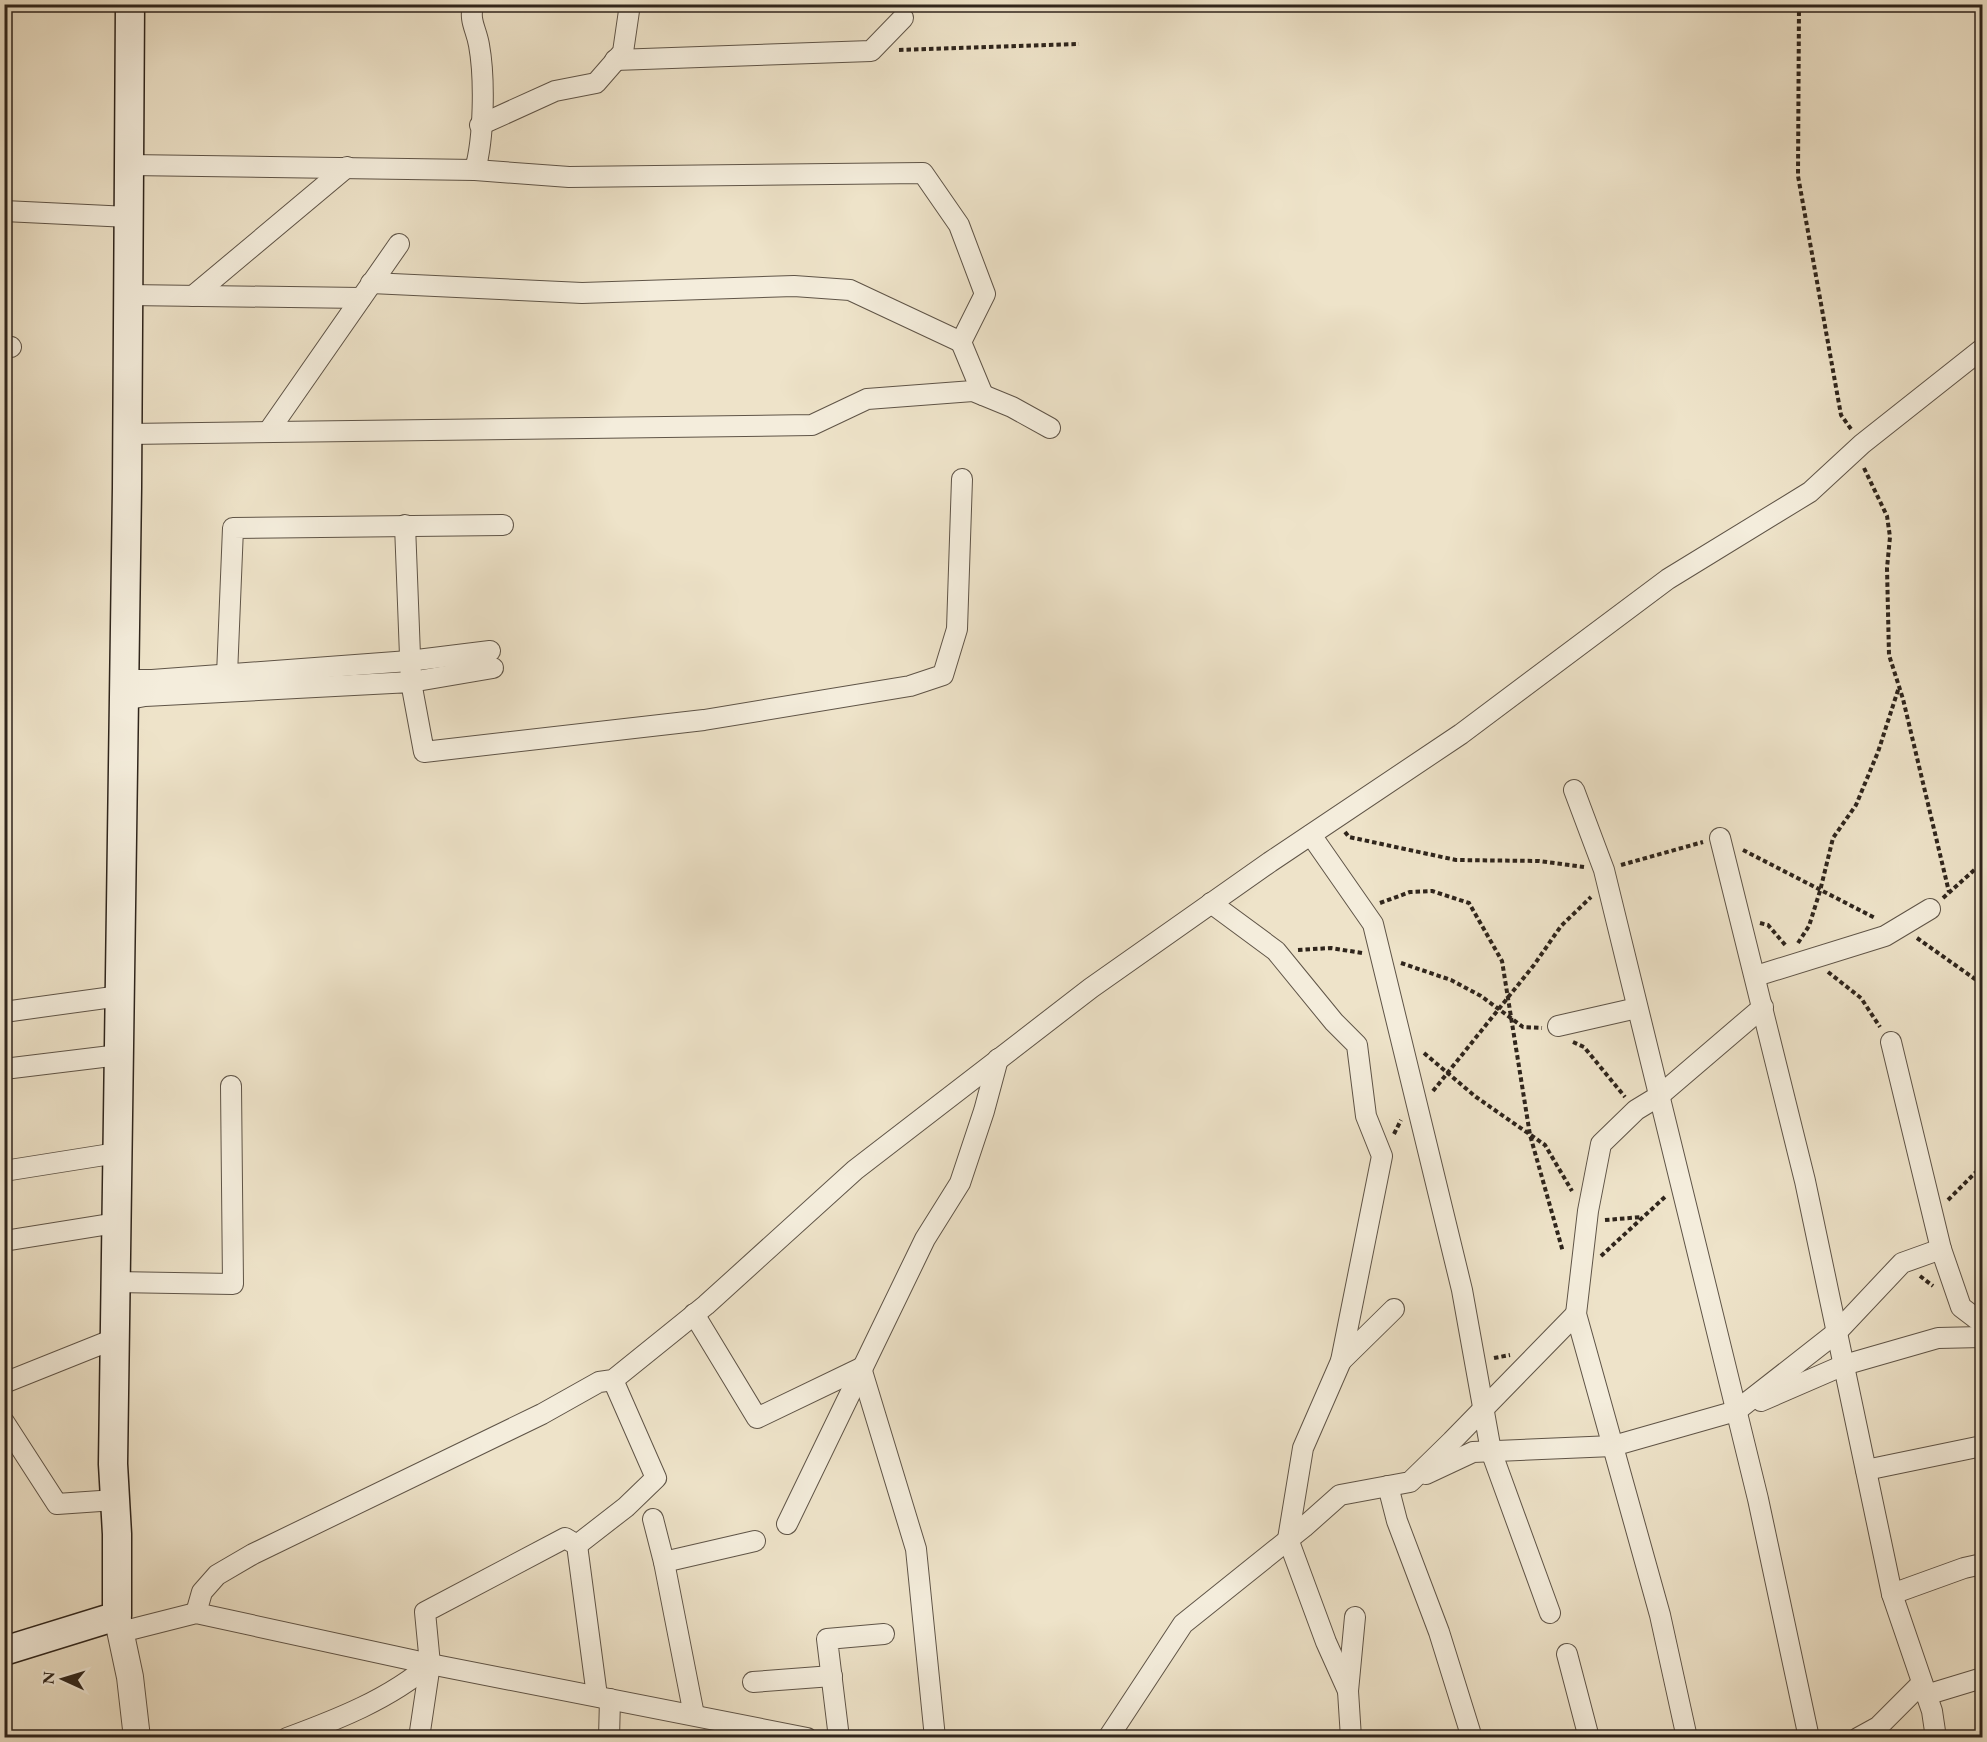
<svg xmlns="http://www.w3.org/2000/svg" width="1987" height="1742" viewBox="0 0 1987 1742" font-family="'EB Garamond',serif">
	<rect width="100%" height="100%" fill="#eee3c9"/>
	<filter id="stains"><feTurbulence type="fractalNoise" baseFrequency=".00333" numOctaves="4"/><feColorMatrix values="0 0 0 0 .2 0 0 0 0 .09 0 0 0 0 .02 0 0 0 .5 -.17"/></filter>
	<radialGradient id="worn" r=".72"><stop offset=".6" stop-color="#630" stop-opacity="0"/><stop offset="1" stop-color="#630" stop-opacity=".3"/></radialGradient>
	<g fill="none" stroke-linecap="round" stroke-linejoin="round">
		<defs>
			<g id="minor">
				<path d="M 615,60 L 871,51 L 903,18"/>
				<path d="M 480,125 L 555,91 L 596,83 L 623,52 L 630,4"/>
				<path d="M 129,165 L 475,170 C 484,138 485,78 479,45 C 476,28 469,22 473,4"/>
				<path d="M 475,170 L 569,177 L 923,173 L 959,225 L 985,294 L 961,342 L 983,395"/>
				<path d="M 4,211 L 129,217"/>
				<path d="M 371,283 L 582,293 L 794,286 L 850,290 L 961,342"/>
				<path d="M 128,295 L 361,298"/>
				<path d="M 193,296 L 347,167"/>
				<path d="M 4,346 L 11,347"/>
				<path d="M 268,432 L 399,244"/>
				<path d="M 128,434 L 812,425 L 867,399 L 973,391 L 1012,407 L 1050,428"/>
				<path d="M 405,525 L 411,682 L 493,668"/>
				<path d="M 227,675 L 233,528 L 503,525"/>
				<path d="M 125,680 L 152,680 L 409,661 L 490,651"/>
				<path d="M 124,700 L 145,696 L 411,682 L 424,752 L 704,720 L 910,686 L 943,675 L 957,629 L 962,479"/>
				<path d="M 1574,790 L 1604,870 L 1758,1499 L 1809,1738"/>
				<path d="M 1311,835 L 1373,924 L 1462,1290 L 1491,1451 L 1550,1613"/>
				<path d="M 1720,838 L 1805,1181 L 1892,1594 L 1932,1711 L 1936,1738"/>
				<path d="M 1211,903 L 1276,951 L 1334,1022 L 1357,1045 L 1366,1116 L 1382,1156 L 1341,1361 L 1303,1448 L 1288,1539 L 1326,1642 L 1348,1691"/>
				<path d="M 1756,976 L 1885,936 L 1930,909"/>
				<path d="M 4,1012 L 120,996"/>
				<path d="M 1558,1026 L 1637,1008"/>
				<path d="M 1891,1042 L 1941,1249 L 1961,1307 L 1982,1323"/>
				<path d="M 4,1069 L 119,1055"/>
				<path d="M 4,1171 L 117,1153"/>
				<path d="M 4,1241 L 116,1223"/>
				<path d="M 115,1282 L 233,1284 L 231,1086"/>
				<path d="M 694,1314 L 757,1418 L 861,1368 L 916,1549 L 935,1738"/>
				<path d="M 1341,1361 L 1394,1309"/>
				<path d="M 4,1383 L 114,1339"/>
				<path d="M 1761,1401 L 1844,1365 L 1938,1338 L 1982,1337"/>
				<path d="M 4,1422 L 57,1504 L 115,1500"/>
				<path d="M 1866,1470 L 1982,1446"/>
				<path d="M 1426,1474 L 1473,1452 L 1613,1446 L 1736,1411 L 1837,1332 L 1902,1263 L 1941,1249"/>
				<path d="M 1388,1486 L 1397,1521 L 1439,1632 L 1472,1738"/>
				<path d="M 653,1519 L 664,1562 L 694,1715"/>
				<path d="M 787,1524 L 925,1239 L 960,1183 L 984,1111 L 998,1059"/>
				<path d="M 577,1545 L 626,1507 L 656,1478 L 613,1380"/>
				<path d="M 664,1562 L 755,1541"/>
				<path d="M 1892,1594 L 1964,1568 L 1982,1564"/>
				<path d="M 196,1613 L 202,1592 L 217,1575 L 253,1554 L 542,1414 L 599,1382 L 613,1380 L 706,1305 L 855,1170 L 1091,988 L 1270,862 L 1461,734 L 1668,579 L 1810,492 L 1862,444 L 1982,349"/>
				<path d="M 121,1632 L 196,1613 L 430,1664 L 807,1738"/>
				<path d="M 1567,1654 L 1589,1738"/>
				<path d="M 753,1682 L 832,1676"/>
				<path d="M 1926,1695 L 1982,1678"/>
				<path d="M 287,1738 C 336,1720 390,1699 430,1664"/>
				<path d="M 419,1738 L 430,1664 L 425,1612 L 565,1538 L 577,1545 L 597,1696"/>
				<path d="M 609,1738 L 610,1699"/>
				<path d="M 839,1738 L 827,1639 L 884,1634"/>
				<path d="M 1108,1738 L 1183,1624 L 1304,1527 L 1340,1495 L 1410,1482 L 1452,1441 L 1576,1314"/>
				<path d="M 1351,1738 L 1348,1691 L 1355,1617"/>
				<path d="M 1687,1738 L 1660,1615 L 1576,1314 L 1588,1211 L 1601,1144 L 1636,1110 L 1659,1096 L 1763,1007"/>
				<path d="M 1858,1738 L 1878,1727 L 1922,1683"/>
			</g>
			<path id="tertiary" d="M 117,1616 L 130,1677 L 137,1738"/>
			<path id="secondary" d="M 4,1651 L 117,1616 L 117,1534 L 113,1464 L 127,488 L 130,4"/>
		</defs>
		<use href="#minor" stroke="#5f5447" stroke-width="22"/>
		<use href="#tertiary" stroke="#5f5447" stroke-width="28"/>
		<use href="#secondary" stroke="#2f251c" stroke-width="31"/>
		<g stroke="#2f251c" stroke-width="4" stroke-dasharray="4.5 3" stroke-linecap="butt">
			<path d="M 1799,4 L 1798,176 L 1841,415 L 1851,429"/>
			<path d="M 899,50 L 1079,44"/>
			<path d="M 1864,468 L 1887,516 L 1890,537 L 1887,568 L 1889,655 L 1903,699 L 1949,892"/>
			<path d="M 1345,832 L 1349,837 L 1456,860 L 1539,861 L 1584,867"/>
			<path d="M 1743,850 L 1875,918"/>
			<path d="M 1621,865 L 1703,842"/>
			<path d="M 1943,898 L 1982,863"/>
			<path d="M 1380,903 L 1410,892 L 1432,891 L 1469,903 L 1502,961 L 1530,1135 L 1563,1252"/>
			<path d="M 1760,923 L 1768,925 L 1787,947"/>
			<path d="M 1917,938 L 1982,984"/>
			<path d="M 1798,943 L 1809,926 L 1820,891 L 1833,838 L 1856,805 L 1878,752 L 1899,687"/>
			<path d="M 1298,950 L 1331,948 L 1362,953"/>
			<path d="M 1401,963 L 1451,980 L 1481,996 L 1523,1027 L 1542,1028"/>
			<path d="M 1828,972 L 1861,998 L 1880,1027"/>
			<path d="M 1573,1042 L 1584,1047 L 1625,1097"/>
			<path d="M 1424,1053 L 1476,1097 L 1545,1145 L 1572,1191"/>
			<path d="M 1433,1091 L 1534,965 L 1561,926 L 1591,897"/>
			<path d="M 1394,1134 L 1401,1120"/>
			<path d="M 1948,1200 L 1982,1166"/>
			<path d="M 1605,1220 L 1642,1217"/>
			<path d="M 1601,1256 L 1666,1196"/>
			<path d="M 1920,1276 L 1933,1286"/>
			<path d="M 1494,1358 L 1510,1355"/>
		</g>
		<use href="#minor" stroke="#f4eddc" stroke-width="20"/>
		<use href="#tertiary" stroke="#f4eddc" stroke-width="26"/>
		<use href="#secondary" stroke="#f4eddc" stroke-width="28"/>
	</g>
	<rect width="1987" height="1742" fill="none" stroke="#eee3c9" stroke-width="24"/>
	<rect x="6" y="6" width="1975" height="1730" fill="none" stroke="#2f251c" stroke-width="3"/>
	<rect x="12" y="12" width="1963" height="1718" fill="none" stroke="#2f251c" stroke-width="1.5"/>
	<g transform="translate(63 1679) rotate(274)" stroke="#f4eddc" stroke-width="4.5" paint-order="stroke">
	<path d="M0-4.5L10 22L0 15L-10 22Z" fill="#2f251c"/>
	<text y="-9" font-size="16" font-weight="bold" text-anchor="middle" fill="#2f251c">N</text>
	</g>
	<rect width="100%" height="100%" filter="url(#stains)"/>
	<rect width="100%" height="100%" fill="url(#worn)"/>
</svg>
